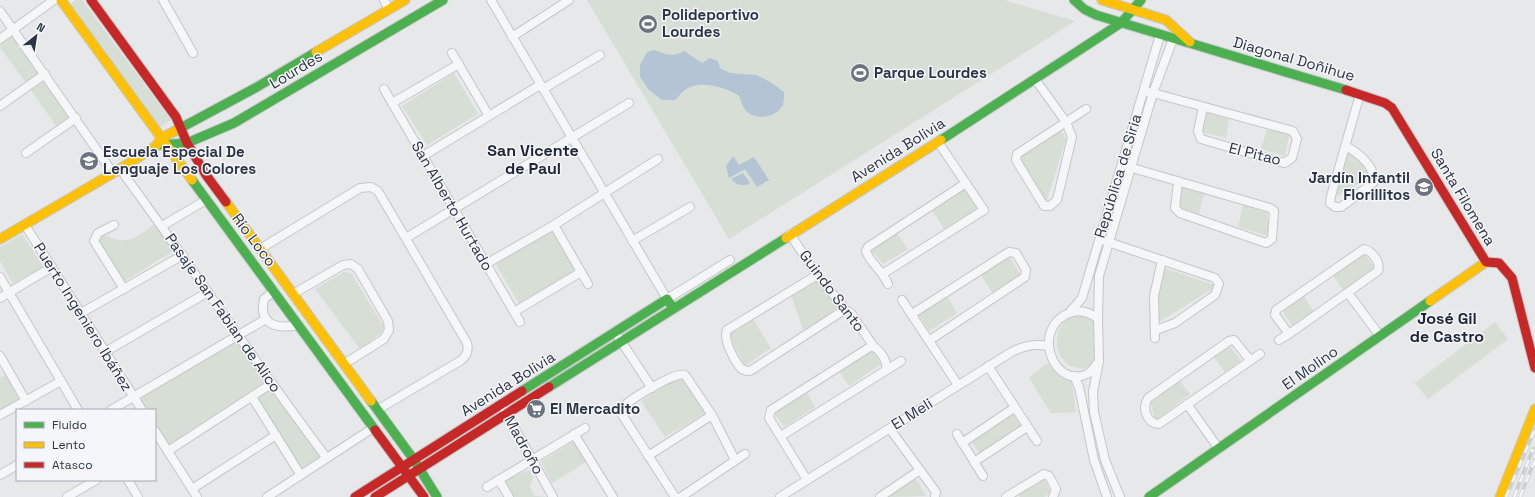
<svg xmlns="http://www.w3.org/2000/svg" width="1535" height="497" viewBox="0 0 1535 497" font-family="'Space Grotesk',sans-serif">
	<rect width="100%" height="100%" fill="#e6e8ea"/>
	<g fill="#d6ded6">
		<path d="M 76,0 L 82,0 L 171,120 L 159,127 L 69,5 Z"/>
		<path d="M 587,0 L 1004,0 L 1075,21 L 729,239 Z"/>
		<path d="M 12,36 L 39,73 L 26,83 L 0,47 L 0,44 Z"/>
		<path d="M 454,73 L 478,114 L 427,145 L 402,106 Z"/>
		<path d="M 44,80 L 71,117 L 57,127 L 31,90 Z"/>
		<path d="M 1206,112 L 1229,119 L 1226,138 L 1202,132 Z"/>
		<path d="M 1267,129 L 1289,135 L 1285,156 L 1261,149 Z"/>
		<path d="M 1062,131 L 1066,139 L 1047,200 L 1043,201 L 1017,159 Z"/>
		<path d="M 1348,153 C 1361,155 1366,165 1368,177 L 1333,199 Z"/>
		<path d="M 1181,187 L 1204,194 L 1199,214 L 1176,206 Z"/>
		<path d="M 964,189 L 977,209 L 944,229 L 933,211 Z"/>
		<path d="M 1243,205 L 1267,213 L 1269,236 L 1238,227 Z"/>
		<path d="M 158,222 L 178,248 L 123,282 L 98,238 L 105,235 C 129,248 137,235 158,222 Z"/>
		<path d="M 552,229 L 576,271 L 520,305 L 495,263 Z"/>
		<path d="M 895,231 L 908,249 L 883,264 L 876,255 L 868,250 Z"/>
		<path d="M 22,234 L 44,267 L 13,284 L 0,261 L 0,247 Z"/>
		<path d="M 1363,252 L 1376,270 L 1344,291 L 1332,274 Z"/>
		<path d="M 1010,257 L 1021,276 L 993,294 L 981,275 Z"/>
		<path d="M 1164,268 L 1217,286 L 1159,322 L 1155,297 Z"/>
		<path d="M 344,272 L 351,273 L 384,327 L 381,333 L 360,349 L 315,289 Z"/>
		<path d="M 816,281 L 825,293 L 839,306 L 804,332 L 791,295 Z"/>
		<path d="M 947,296 L 957,313 L 929,331 L 919,315 Z"/>
		<path d="M 1304,296 L 1314,312 L 1293,327 L 1282,310 Z"/>
		<path d="M 1075,316 C 1080,316 1090,316 1093,320 C 1100,329 1096,351 1094,362 L 1086,368 C 1055,373 1045,325 1075,316 Z"/>
		<path d="M 753,319 L 771,348 L 745,366 L 728,333 Z"/>
		<path d="M 1495,322 L 1508,339 L 1428,399 L 1415,383 Z"/>
		<path d="M 235,339 L 266,381 L 168,445 L 155,425 L 155,410 L 145,410 L 138,399 Z"/>
		<path d="M 1229,345 L 1241,361 L 1225,372 L 1214,357 Z"/>
		<path d="M 871,349 L 881,364 L 849,386 L 838,370 Z"/>
		<path d="M 1047,363 L 1056,372 L 1072,381 L 1076,412 L 1051,413 L 1029,378 Z"/>
		<path d="M 6,374 L 21,401 L 0,413 L 0,378 Z"/>
		<path d="M 681,376 L 705,413 L 665,437 L 641,401 Z"/>
		<path d="M 1179,380 L 1190,394 L 1155,421 L 1150,398 Z"/>
		<path d="M 271,389 L 322,455 L 300,469 L 255,399 Z"/>
		<path d="M 806,392 L 815,407 L 784,427 L 774,413 Z"/>
		<path d="M 1012,413 L 1021,426 L 980,454 L 971,441 Z"/>
		<path d="M 574,441 L 586,462 L 552,483 L 541,462 Z"/>
		<path d="M 529,470 L 533,479 L 530,487 L 535,496 L 549,497 L 514,497 L 504,481 Z"/>
		<path d="M 1043,476 L 1051,492 L 1044,497 L 1020,497 L 1017,493 Z"/>
		<path d="M 916,479 L 926,496 L 890,497 L 889,496 Z"/>
	</g>
	<g fill="#b4c4d5">
		<path d="M 654,50 C 665,54 673,58 684,51 L 702,63 L 710,58 L 718,61 L 720,68 L 730,73 L 757,75 L 772,83 L 784,92 C 784,96 784,101 783,105 C 777,116 761,120 750,114 C 744,111 741,102 739,96 C 725,87 702,80 686,89 C 682,92 678,97 675,100 L 662,100 L 649,90 L 640,77 L 640,65 L 647,52 Z"/>
		<path d="M 733,156 L 739,165 L 754,157 L 769,180 L 757,187 L 745,169 L 729,178 L 726,166 Z"/>
		<path d="M 743,173 L 750,183 C 743,187 736,185 731,179 Z"/>
	</g>
	<g fill="none" stroke-linecap="round" stroke-linejoin="round">
		<defs>
			<g id="street">
				<path d="M 163,0 L 193,53"/>
				<path d="M 384,0 L 389,10"/>
				<path d="M 491,0 L 667,299 L 730,260"/>
				<path d="M 0,11 L 113,173"/>
				<path d="M 512,37 L 569,0"/>
				<path d="M 0,39 L 54,0"/>
				<path d="M 452,53 L 489,116"/>
				<path d="M 1035,79 L 1066,122 L 1072,137 L 1057,200 L 1050,206 L 1044,206 L 1016,160 L 1017,154 L 1086,109"/>
				<path d="M 384,89 L 520,322"/>
				<path d="M 543,89 L 600,55"/>
				<path d="M 1144,91 L 1153,93 L 1293,131 L 1297,139 L 1292,158 L 1284,163 L 1201,139 L 1198,131 L 1203,107"/>
				<path d="M 392,103 L 459,64"/>
				<path d="M 0,106 L 45,74"/>
				<path d="M 1346,146 C 1358,153 1372,163 1374,178 L 1373,183 L 1341,207 L 1335,207 L 1330,203 L 1331,196 L 1360,94"/>
				<path d="M 26,153 L 76,118"/>
				<path d="M 423,156 L 540,85"/>
				<path d="M 1122,165 L 1270,208 L 1274,211 L 1272,239 L 1266,243 L 1180,213 L 1175,208 L 1178,182"/>
				<path d="M 120,169 C 190,264 255,363 326,457"/>
				<path d="M 25,225 L 142,410"/>
				<path d="M 114,225 L 98,233 L 94,241 L 124,289"/>
				<path d="M 554,225 L 588,284"/>
				<path d="M 162,226 L 206,200"/>
				<path d="M 790,234 L 817,275 L 842,305 L 844,309 L 851,313 L 874,347 C 881,351 888,362 886,370"/>
				<path d="M 406,238 L 629,103"/>
				<path d="M 632,241 L 690,207"/>
				<path d="M 1105,241 L 1215,278 L 1219,284 L 1215,295 L 1175,323 L 1156,330"/>
				<path d="M 260,249 L 360,188 L 371,187 L 378,191 L 467,343 C 469,351 466,357 460,361 L 377,410"/>
				<path d="M 486,264 L 554,225 L 658,159"/>
				<path d="M 884,273 L 984,210 L 938,142"/>
				<path d="M 817,275 L 727,330 C 723,339 733,358 739,366 C 741,370 745,371 750,371 L 841,312 L 844,309"/>
				<path d="M 0,277 L 78,410"/>
				<path d="M 888,284 C 882,270 870,263 866,251 L 868,247 L 966,183"/>
				<path d="M 274,291 L 264,299 C 258,326 278,329 299,325"/>
				<path d="M 1348,293 L 1380,336"/>
				<path d="M 293,294 L 343,265 L 351,264 L 358,269 L 388,321 L 389,330 L 384,339 L 344,364"/>
				<path d="M 0,298 L 52,267"/>
				<path d="M 902,300 L 958,385"/>
				<path d="M 514,312 L 581,272"/>
				<path d="M 81,313 L 183,255"/>
				<path d="M 1069,313 L 1082,298 L 1160,35"/>
				<path d="M 912,314 L 1009,252 L 1016,253 L 1026,270 L 1025,277 L 930,340"/>
				<path d="M 1098,319 L 1099,276 L 1153,93 L 1173,39"/>
				<path d="M 619,338 L 652,388"/>
				<path d="M 1155,338 L 1154,296 L 1162,260"/>
				<path d="M 1279,340 L 1289,334 L 1378,271 C 1381,262 1372,251 1364,249 L 1276,310 L 1275,315 L 1289,334"/>
				<path d="M 105,352 L 208,292"/>
				<path d="M 0,356 L 26,401"/>
				<path d="M 1250,360 L 1234,340 L 1229,341 L 1148,398 C 1142,408 1146,423 1159,424 L 1260,354"/>
				<path d="M 1099,361 C 1096,365 1092,372 1087,374 C 1053,390 1029,326 1072,312 C 1082,310 1090,312 1098,319 L 1099,361 L 1093,392 L 1094,412 L 1105,460 L 1120,497"/>
				<path d="M 988,366 L 1037,441"/>
				<path d="M 1074,376 L 1079,387 L 1094,460 L 1107,497"/>
				<path d="M 252,397 L 300,474"/>
				<path d="M 1187,404 L 1219,449"/>
				<path d="M 111,410 L 266,319"/>
				<path d="M 505,411 L 553,497"/>
				<path d="M 0,415 L 61,381"/>
				<path d="M 890,429 L 936,492 L 935,497"/>
				<path d="M 155,431 L 197,497"/>
				<path d="M 574,434 L 613,497"/>
				<path d="M 957,434 L 983,476"/>
				<path d="M 781,436 L 901,361"/>
				<path d="M 962,443 L 1014,408"/>
				<path d="M 168,451 L 271,384"/>
				<path d="M 648,456 L 712,415"/>
				<path d="M 974,462 L 1027,427"/>
				<path d="M 0,475 L 17,465"/>
				<path d="M 128,480 L 138,497"/>
				<path d="M 499,480 L 509,497"/>
				<path d="M 807,480 L 769,418 L 771,410 L 870,347 L 874,347"/>
				<path d="M 487,487 L 585,428"/>
				<path d="M 192,489 L 276,435"/>
				<path d="M 67,497 L 96,480"/>
				<path d="M 267,497 L 373,428"/>
				<path d="M 675,497 L 621,413 C 622,410 622,408 625,405 C 633,398 678,370 685,375 L 712,415 L 734,458 L 733,462"/>
				<path d="M 681,497 L 745,454"/>
				<path d="M 780,497 L 1010,353 C 1022,346 1034,343 1048,346"/>
				<path d="M 880,497 L 920,470"/>
				<path d="M 1006,497 L 1044,474 L 1049,476 L 1056,489 L 1053,497"/>
			</g>
			<g id="fast">
				<path d="M 1074,0 L 1084,9 L 1096,15 L 1346,90"/>
				<path d="M 175,131 L 257,87 L 316,52"/>
				<path d="M 941,140 L 1121,23 L 1141,0"/>
				<path d="M 160,145 L 187,143 L 234,123 L 443,0"/>
				<path d="M 192,180 L 375,430"/>
				<path d="M 549,387 L 786,238"/>
				<path d="M 522,391 L 667,299 L 673,308"/>
				<path d="M 371,401 L 414,460 L 437,497"/>
				<path d="M 1149,497 L 1430,301"/>
			</g>
			<g id="slow">
				<path d="M 61,0 L 192,180"/>
				<path d="M 1102,0 L 1166,20 L 1190,42"/>
				<path d="M 316,52 L 405,0"/>
				<path d="M 226,202 L 371,401"/>
				<path d="M 786,238 L 941,140"/>
				<path d="M 0,239 L 120,169 L 156,146 L 161,138 L 175,131"/>
				<path d="M 1430,301 L 1486,262"/>
				<path d="M 1500,497 L 1535,409"/>
			</g>
			<g id="jam">
				<path d="M 91,0 L 176,117 L 187,143 L 206,175 L 226,202"/>
				<path d="M 1346,90 L 1385,103 L 1392,108 L 1486,262 L 1499,263 L 1512,278 L 1535,368"/>
				<path d="M 375,430 L 424,497"/>
				<path d="M 355,497 L 522,391"/>
				<path d="M 375,497 L 549,387"/>
			</g>
		</defs>
		<use href="#street" stroke="#c4c6c8" stroke-width="10"/>
		<use href="#fast" stroke="#c4c6c8" stroke-width="11"/>
		<use href="#slow" stroke="#c4c6c8" stroke-width="11"/>
		<use href="#jam" stroke="#c4c6c8" stroke-width="11"/>
		<use href="#street" stroke="#f5f6f7" stroke-width="8"/>
		<use href="#fast" stroke="#4caf50" stroke-width="9"/>
		<use href="#slow" stroke="#ffc107" stroke-width="9"/>
		<use href="#jam" stroke="#c62828" stroke-width="9"/>
		<defs>
			<g id="rail">
				<path d="M 1506,497 L 1535,429"/>
				<path d="M 1514,497 L 1533,449"/>
				<path d="M 1520,497 L 1535,460"/>
			</g>
		</defs>
		<use href="#rail" stroke="#cecfd2" stroke-width="4"/>
		<use href="#rail" stroke="#f4f6f9" stroke-width="2.5" stroke-dasharray="8" stroke-linecap="butt"/>
	</g>
	<defs>
		<symbol id="stadium-disc" viewBox="-11 -11 22 22"><circle r="9.5" fill="#6c737f" stroke="#f4f6f9"/><path d="M0-5a6.5 5 0 1 0 0 10a6.5 5 0 1 0 0-10ZM-3.5-1.8h7v3.6h-7Z" fill="#fff"/></symbol>
		<symbol id="school-disc" viewBox="-11 -11 22 22"><circle r="9.5" fill="#6c737f" stroke="#f4f6f9"/><path d="M0-5L7-2L0 1L-7-2ZM-4 1L0 2.5L4 1V4Q0 6-4 4Z" fill="#fff"/></symbol>
		<symbol id="supermarket-disc" viewBox="-11 -11 22 22"><circle r="9.5" fill="#6c737f" stroke="#f4f6f9"/><path d="M-6-5.5h2.5l.6 2H6L4.5 2H-2.5L-4.4-4H-6ZM-1.5 3.2a1.3 1.3 0 1 0 .1 0ZM3 3.2a1.3 1.3 0 1 0 .1 0Z" fill="#fff"/></symbol>
	</defs>
	<g fill-rule="evenodd">
		<use href="#stadium-disc" x="637" y="13" width="22" height="22"/>
		<use href="#stadium-disc" x="849" y="62" width="22" height="22"/>
		<use href="#school-disc" x="78" y="150" width="22" height="22"/>
		<use href="#school-disc" x="1413" y="176" width="22" height="22"/>
		<use href="#supermarket-disc" x="525" y="398" width="22" height="22"/>
	</g>
	<g text-anchor="middle" stroke-width="3" stroke-linejoin="round" paint-order="stroke">
		<g font-size="15" font-weight="bold" fill="#2b3445" stroke="#f4f6f9" text-anchor="start">
			<text x="662" y="20">Polideportivo<tspan x="662" dy="17">Lourdes</tspan></text>
			<text x="874" y="78">Parque Lourdes</text>
			<text x="103" y="157">Escuela Especial De<tspan x="103" dy="17">Lenguaje Los Colores</tspan></text>
			<text x="1410" y="183" text-anchor="end">Jardín Infantil<tspan x="1410" dy="17">Florillitos</tspan></text>
			<text x="550" y="414">El Mercadito</text>
		</g>
		<g font-size="15" fill="#2b3445" stroke="#f4f6f9">
			<text transform="translate(1294 59) rotate(16)" y="5">Diagonal Doñihue</text>
			<text transform="translate(296 70) rotate(-31)" y="5">Lourdes</text>
			<text transform="translate(898 150) rotate(-32)" y="5">Avenida Bolivia</text>
			<text transform="translate(1255 154) rotate(14)" y="5">El Pitao</text>
			<text transform="translate(1118 176) rotate(-73)" y="5">República de Siria</text>
			<text transform="translate(1463 197) rotate(59)" y="5">Santa Filomena</text>
			<text transform="translate(452 206) rotate(60)" y="5">San Alberto Hurtado</text>
			<text transform="translate(254 240) rotate(53)" y="5">Río Loco</text>
			<text transform="translate(832 291) rotate(53)" y="5">Guindo Santo</text>
			<text transform="translate(223 313) rotate(55)" y="5">Pasaje San Fabian de Alico</text>
			<text transform="translate(83 317) rotate(58)" y="5">Puerto Ingeniero Ibáñez</text>
			<text transform="translate(1310 368) rotate(-35)" y="5">El Molino</text>
			<text transform="translate(508 384) rotate(-32)" y="5">Avenida Bolivia</text>
			<text transform="translate(912 414) rotate(-32)" y="5">El Meli</text>
			<text transform="translate(524 445) rotate(61)" y="5">Madroño</text>
		</g>
		<g font-size="16" font-weight="bold" fill="#1d2536" stroke="#f4f6f9">
			<text x="533" y="156">San Vicente<tspan x="533" dy="18">de Paul</tspan></text>
			<text x="1447" y="324">José Gil<tspan x="1447" dy="18">de Castro</tspan></text>
		</g>
	</g>
	<rect x="16" y="409" width="140" height="72" fill="#f4f6f9" stroke="#a4a8b1"/>
	<rect x="24" y="422" width="20" height="6" fill="#4caf50" stroke="#a4a8b1"/>
	<text x="52" y="429" font-size="12" fill="#2b3445">Fluido</text>
	<rect x="24" y="442" width="20" height="6" fill="#ffc107" stroke="#a4a8b1"/>
	<text x="52" y="449" font-size="12" fill="#2b3445">Lento</text>
	<rect x="24" y="462" width="20" height="6" fill="#c62828" stroke="#a4a8b1"/>
	<text x="52" y="469" font-size="12" fill="#2b3445">Atasco</text>
	<g transform="translate(36 36) rotate(30)" stroke="#f4f6f9" stroke-width="3" paint-order="stroke">
	<path d="M0-3L7 15L0 10L-7 15Z" fill="#2b3445"/>
	<text y="-6" font-size="11" font-weight="bold" text-anchor="middle" fill="#2b3445">N</text>
	</g>
</svg>
